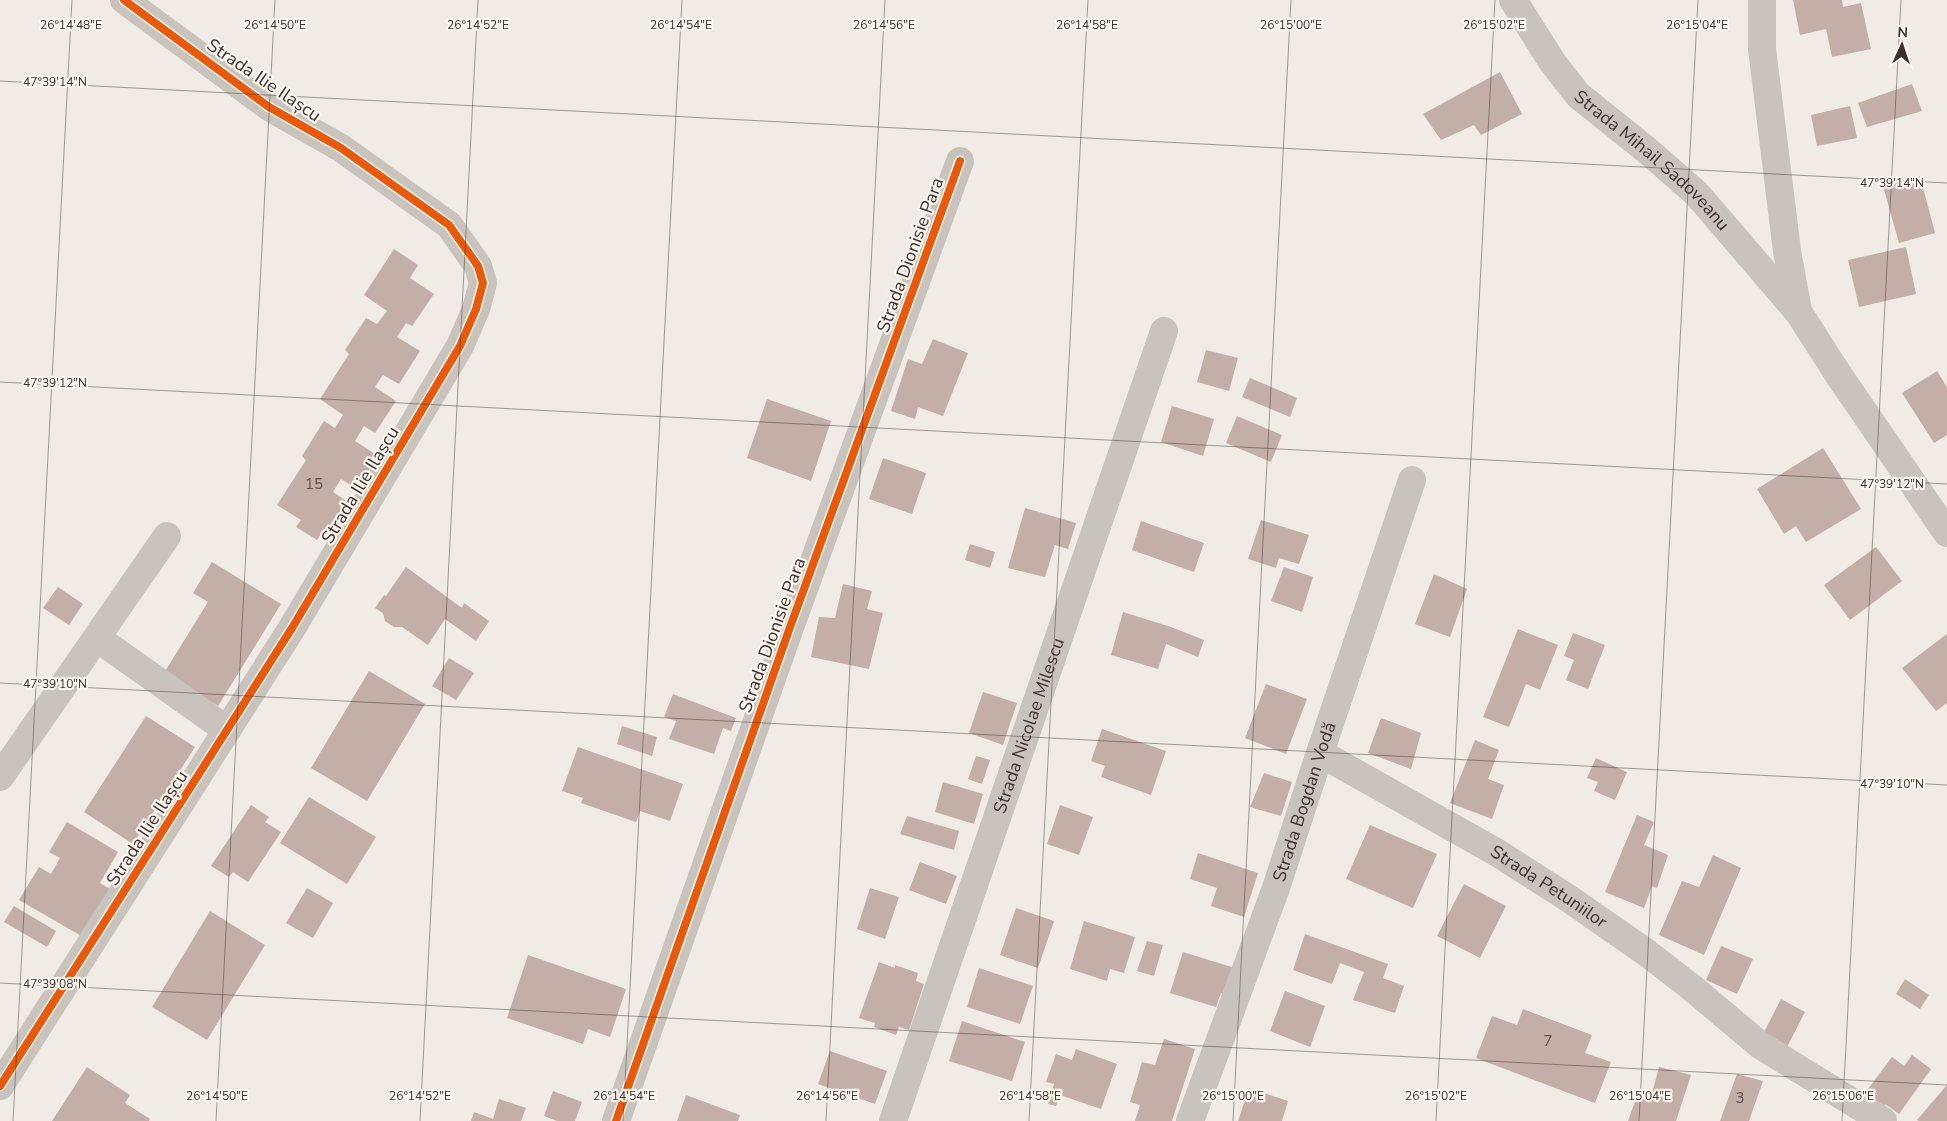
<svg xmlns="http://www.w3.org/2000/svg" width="1947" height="1121" viewBox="0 0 1947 1121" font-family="'Nunito Sans',sans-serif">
	<rect width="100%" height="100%" fill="#f0ebe5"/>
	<g fill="#c3afa7">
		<path d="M 1793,0 L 1842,0 L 1843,7 L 1861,3 L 1871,49 L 1832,57 L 1826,29 L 1800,35 Z"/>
		<path d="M 1500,72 L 1522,114 L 1481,135 L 1474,125 L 1441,140 L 1423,114 Z"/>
		<path d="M 1912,84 L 1922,111 L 1867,127 L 1858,103 Z"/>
		<path d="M 1850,106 L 1857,138 L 1817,146 L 1811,115 Z"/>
		<path d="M 1920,176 L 1935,233 L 1899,243 L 1883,186 Z"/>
		<path d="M 1906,247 L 1916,294 L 1859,307 L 1848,260 Z"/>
		<path d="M 394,249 L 418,265 L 410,278 L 434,294 L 412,326 L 406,323 L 397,337 L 420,351 L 399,384 L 383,375 L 375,387 L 396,401 L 375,433 L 364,426 L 355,441 L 378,456 L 357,489 L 341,479 L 333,492 L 354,506 L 332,540 L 322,533 L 317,540 L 296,527 L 301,520 L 277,505 L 306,460 L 302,456 L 324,421 L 335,428 L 343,415 L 320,399 L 349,354 L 345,350 L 366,318 L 377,324 L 387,311 L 364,295 Z"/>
		<path d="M 933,339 L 968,353 L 943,416 L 918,407 L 915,419 L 891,411 L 908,359 L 922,364 Z"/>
		<path d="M 1206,350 L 1238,358 L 1229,391 L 1197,382 Z"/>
		<path d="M 1937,371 L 1947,387 L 1947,435 L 1934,443 L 1902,393 Z"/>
		<path d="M 1250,378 L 1297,398 L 1290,417 L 1242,397 Z"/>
		<path d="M 767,399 L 831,421 L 811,481 L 747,458 Z"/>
		<path d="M 1172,406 L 1214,419 L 1203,456 L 1161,442 Z"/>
		<path d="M 1237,416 L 1282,435 L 1271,462 L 1226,443 Z"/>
		<path d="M 1823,448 L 1861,509 L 1806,542 L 1796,526 L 1784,534 L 1757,489 Z"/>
		<path d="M 883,458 L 926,473 L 912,514 L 869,499 Z"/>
		<path d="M 1025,508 L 1076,523 L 1068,549 L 1055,545 L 1045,577 L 1008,568 Z"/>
		<path d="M 1261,520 L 1309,535 L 1299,564 L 1279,558 L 1276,568 L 1248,559 Z"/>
		<path d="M 1141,521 L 1204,543 L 1194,572 L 1132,550 Z"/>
		<path d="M 970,544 L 995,552 L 990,568 L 965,560 Z"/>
		<path d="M 1876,547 L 1902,581 L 1850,620 L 1824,585 Z"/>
		<path d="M 212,562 L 281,604 L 218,706 L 164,673 L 208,602 L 193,593 Z"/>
		<path d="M 406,567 L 462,608 L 464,603 L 489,621 L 476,641 L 445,619 L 428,645 L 402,627 L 394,627 L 385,621 L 383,613 L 375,608 L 384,595 L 386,596 Z"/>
		<path d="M 1284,567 L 1313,577 L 1302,612 L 1271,601 Z"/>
		<path d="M 1434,574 L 1467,589 L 1450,637 L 1415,624 Z"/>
		<path d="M 843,584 L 872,591 L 867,609 L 883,613 L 869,669 L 811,657 L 819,617 L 835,618 Z"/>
		<path d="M 58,587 L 83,604 L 69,625 L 43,608 Z"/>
		<path d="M 1123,612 L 1171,627 L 1204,640 L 1198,657 L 1166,644 L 1158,669 L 1111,655 Z"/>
		<path d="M 1518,629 L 1558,645 L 1540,690 L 1526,684 L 1509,727 L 1483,717 Z"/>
		<path d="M 1573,633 L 1605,645 L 1588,689 L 1566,680 L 1574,660 L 1564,656 Z"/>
		<path d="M 1947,634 L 1947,703 L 1936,711 L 1902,668 Z"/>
		<path d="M 449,658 L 474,673 L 456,700 L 432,686 Z"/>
		<path d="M 369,671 L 425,704 L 367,801 L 311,768 Z"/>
		<path d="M 1266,684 L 1307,699 L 1286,754 L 1245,738 Z"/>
		<path d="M 983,692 L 1017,703 L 1003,745 L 969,733 Z"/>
		<path d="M 673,694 L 736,718 L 731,731 L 723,728 L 714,754 L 669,739 L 676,721 L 664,717 Z"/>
		<path d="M 146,716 L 195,747 L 133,844 L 84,812 Z"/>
		<path d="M 1381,718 L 1421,733 L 1411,769 L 1368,753 Z"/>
		<path d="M 622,726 L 657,737 L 652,756 L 617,744 Z"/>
		<path d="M 1102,729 L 1166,751 L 1151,795 L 1101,777 L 1105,766 L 1091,761 Z"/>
		<path d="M 1475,740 L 1499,750 L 1488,779 L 1504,785 L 1492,819 L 1450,803 Z"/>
		<path d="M 578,747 L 683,784 L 670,821 L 640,811 L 636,822 L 581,803 L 583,798 L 562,791 Z"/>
		<path d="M 976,756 L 990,760 L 982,784 L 968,779 Z"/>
		<path d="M 1596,758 L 1627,772 L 1615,800 L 1594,791 L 1598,782 L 1587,778 Z"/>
		<path d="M 1264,773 L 1292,782 L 1281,816 L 1250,807 Z"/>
		<path d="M 943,782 L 983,794 L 974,824 L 935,812 Z"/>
		<path d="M 309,797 L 376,837 L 347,884 L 280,843 Z"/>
		<path d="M 251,805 L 269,817 L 265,822 L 281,832 L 248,882 L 233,872 L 229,877 L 211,866 Z"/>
		<path d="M 1060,805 L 1093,817 L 1079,855 L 1047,844 Z"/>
		<path d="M 1637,815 L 1654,822 L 1644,845 L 1668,855 L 1657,888 L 1652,886 L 1644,908 L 1605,892 Z"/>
		<path d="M 907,816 L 959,831 L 954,850 L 900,834 Z"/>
		<path d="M 67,822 L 118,852 L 100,883 L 110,889 L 83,937 L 19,900 L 39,867 L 51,874 L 60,858 L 49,852 Z"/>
		<path d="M 1370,825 L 1437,854 L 1413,908 L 1346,879 Z"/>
		<path d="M 1198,853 L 1258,873 L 1244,917 L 1211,906 L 1217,888 L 1190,879 Z"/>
		<path d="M 1713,855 L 1741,868 L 1704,955 L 1659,935 L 1682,881 L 1699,887 Z"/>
		<path d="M 920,862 L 957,876 L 946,904 L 909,890 Z"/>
		<path d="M 1464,884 L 1506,906 L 1480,958 L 1437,936 Z"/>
		<path d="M 307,888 L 333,903 L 313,938 L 286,923 Z"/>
		<path d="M 870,888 L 899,897 L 885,939 L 857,929 Z"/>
		<path d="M 14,906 L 56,931 L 47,947 L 4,922 Z"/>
		<path d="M 1016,908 L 1054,921 L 1038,968 L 1000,955 Z"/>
		<path d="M 210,911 L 265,945 L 207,1040 L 152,1007 Z"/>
		<path d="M 1084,921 L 1135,937 L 1124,973 L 1110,969 L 1107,981 L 1070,969 Z"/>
		<path d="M 1305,934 L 1388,964 L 1383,978 L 1404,986 L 1395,1013 L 1353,1000 L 1364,972 L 1340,963 L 1332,984 L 1293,970 Z"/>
		<path d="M 1147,941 L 1163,945 L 1154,976 L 1137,971 Z"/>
		<path d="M 1721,946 L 1753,959 L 1737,994 L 1706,980 Z"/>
		<path d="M 1183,952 L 1238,969 L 1228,996 L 1221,993 L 1216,1007 L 1170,993 Z"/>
		<path d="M 528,955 L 626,989 L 610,1037 L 588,1029 L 583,1044 L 507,1018 Z"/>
		<path d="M 879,962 L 895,968 L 895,965 L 918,973 L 916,981 L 924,984 L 909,1030 L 899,1027 L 896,1035 L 874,1027 L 875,1023 L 859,1018 Z"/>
		<path d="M 979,968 L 1033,986 L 1020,1024 L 967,1007 Z"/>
		<path d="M 1905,979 L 1929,995 L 1920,1009 L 1896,994 Z"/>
		<path d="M 1285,991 L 1325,1006 L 1310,1047 L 1270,1031 Z"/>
		<path d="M 1781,999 L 1805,1012 L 1787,1047 L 1763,1034 Z"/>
		<path d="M 1523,1009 L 1592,1035 L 1585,1053 L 1611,1062 L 1595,1103 L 1476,1058 L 1492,1016 L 1517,1025 Z"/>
		<path d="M 962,1021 L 1025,1042 L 1012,1081 L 949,1061 Z"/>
		<path d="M 1164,1039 L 1195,1049 L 1172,1121 L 1135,1121 L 1140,1105 L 1130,1102 L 1142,1062 L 1155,1065 Z"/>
		<path d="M 1076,1049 L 1117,1064 L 1101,1109 L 1060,1095 L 1056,1106 L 1048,1104 L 1054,1084 L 1046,1082 L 1056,1054 L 1072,1060 Z"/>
		<path d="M 830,1051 L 887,1071 L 875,1104 L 818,1084 Z"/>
		<path d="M 1912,1055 L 1931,1069 L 1899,1114 L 1885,1104 L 1884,1106 L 1865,1093 L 1892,1057 L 1904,1066 Z"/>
		<path d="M 87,1067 L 130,1095 L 125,1103 L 150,1119 L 149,1121 L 52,1121 Z"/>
		<path d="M 1659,1067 L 1691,1075 L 1676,1121 L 1628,1121 L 1639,1090 L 1652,1094 Z"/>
		<path d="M 1737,1074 L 1763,1081 L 1749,1121 L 1720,1121 Z"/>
		<path d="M 1947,1085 L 1947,1121 L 1919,1121 L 1917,1120 Z"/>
		<path d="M 1249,1088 L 1288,1101 L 1282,1121 L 1238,1121 Z"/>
		<path d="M 553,1091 L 582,1102 L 575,1121 L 557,1121 L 544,1116 Z"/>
		<path d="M 686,1095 L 740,1115 L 738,1121 L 677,1121 Z"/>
		<path d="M 499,1099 L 526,1108 L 521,1121 L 471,1121 L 474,1112 L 493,1119 Z"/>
	</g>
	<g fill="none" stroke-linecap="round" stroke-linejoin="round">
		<g stroke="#c9c3be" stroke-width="28">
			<path id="s1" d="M 1513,0 L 1553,63 L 1578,95 L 1649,152 L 1697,194 L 1799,313 L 1838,374 L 1947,533"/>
			<path d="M 1762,0 L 1762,49 L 1787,251 L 1798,311"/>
			<path d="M 97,638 L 227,730"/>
			<path id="s2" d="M 1320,753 L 1496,852 L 1568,898 L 1647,953 L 1691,987 L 1760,1045 L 1883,1121"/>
			<path d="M 0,777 L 167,536"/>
			<path d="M 0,1086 L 292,628 L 460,346 L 476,309 L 483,283 L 478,266 L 449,225 L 341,148 L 269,107 L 124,0"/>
			<path d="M 616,1121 L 789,630 L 960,161"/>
			<path id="s3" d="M 893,1121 L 1164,331"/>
			<path id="s4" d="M 1190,1121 L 1276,888 L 1320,753 L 1412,480"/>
		</g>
		<defs>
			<g id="cycleway">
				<path d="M 0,1086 L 292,628 L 460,346 L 476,309 L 483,283 L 478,266 L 449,225 L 341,148 L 269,107 L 124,0"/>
				<path d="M 616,1121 L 789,630 L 960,161"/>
			</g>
		</defs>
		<use href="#cycleway" stroke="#fbf5ee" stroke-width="11"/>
		<use href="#cycleway" stroke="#e8590c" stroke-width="8"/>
	</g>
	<path fill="none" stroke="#3b302b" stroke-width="1" stroke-opacity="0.45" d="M 0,81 L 1947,183M 0,382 L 1947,484M 0,683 L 1947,785M 0,983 L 1947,1085M 13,1121 L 72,0M 216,1121 L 275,0M 420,1121 L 478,0M 623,1121 L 682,0M 826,1121 L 885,0M 1029,1121 L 1088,0M 1233,1121 L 1291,0M 1436,1121 L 1495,0M 1639,1121 L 1698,0M 1842,1121 L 1901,0"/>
	<g text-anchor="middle" stroke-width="4.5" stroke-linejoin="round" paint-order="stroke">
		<g font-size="15" fill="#5d504a">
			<text x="314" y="489">15</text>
			<text x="1548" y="1046">7</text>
			<text x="1740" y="1103">3</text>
		</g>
		<g font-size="18" fill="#3b302b" stroke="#fbf5ee">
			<text transform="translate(264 80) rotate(34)" y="6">Strada Ilie Ilașcu</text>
			<text dy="6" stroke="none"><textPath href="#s1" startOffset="214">Strada Mihail Sadoveanu</textPath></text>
			<text transform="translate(910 255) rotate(-70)" y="6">Strada Dionisie Para</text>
			<text transform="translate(360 485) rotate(-59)" y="6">Strada Ilie Ilașcu</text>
			<text transform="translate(772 635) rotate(-70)" y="6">Strada Dionisie Para</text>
			<text dy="6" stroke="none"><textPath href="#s3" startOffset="418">Strada Nicolae Milescu</textPath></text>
			<text dy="6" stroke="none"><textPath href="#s4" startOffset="339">Strada Bogdan Vodă</textPath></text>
			<text transform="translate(147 828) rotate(-57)" y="6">Strada Ilie Ilașcu</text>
			<text dy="6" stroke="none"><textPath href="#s2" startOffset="265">Strada Petuniilor</textPath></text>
		</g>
	</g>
	<g font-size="12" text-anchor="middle" fill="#3b302b" stroke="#fbf5ee" stroke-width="4.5" stroke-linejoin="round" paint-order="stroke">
		<text x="71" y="29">26°14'48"E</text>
		<text x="275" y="29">26°14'50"E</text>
		<text x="478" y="29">26°14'52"E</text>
		<text x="681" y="29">26°14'54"E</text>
		<text x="884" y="29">26°14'56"E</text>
		<text x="1087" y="29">26°14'58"E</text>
		<text x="1291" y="29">26°15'00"E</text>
		<text x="1494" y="29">26°15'02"E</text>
		<text x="1697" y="29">26°15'04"E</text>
		<text x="55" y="86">47°39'14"N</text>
		<text x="1892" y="187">47°39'14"N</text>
		<text x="55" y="387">47°39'12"N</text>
		<text x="1892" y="488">47°39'12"N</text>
		<text x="55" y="688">47°39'10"N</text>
		<text x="1892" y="788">47°39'10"N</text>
		<text x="55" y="988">47°39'08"N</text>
		<text x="217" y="1100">26°14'50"E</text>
		<text x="420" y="1100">26°14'52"E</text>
		<text x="624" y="1100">26°14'54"E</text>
		<text x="827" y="1100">26°14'56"E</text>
		<text x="1030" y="1100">26°14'58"E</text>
		<text x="1233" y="1100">26°15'00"E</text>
		<text x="1436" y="1100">26°15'02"E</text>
		<text x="1640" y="1100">26°15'04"E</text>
		<text x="1843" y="1100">26°15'06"E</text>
	</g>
	<g transform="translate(1902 45) rotate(3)" stroke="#fbf5ee" stroke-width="4" paint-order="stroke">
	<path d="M0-4L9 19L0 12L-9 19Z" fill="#3b302b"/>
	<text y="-8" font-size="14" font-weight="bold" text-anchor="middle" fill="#3b302b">N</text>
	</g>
</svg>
